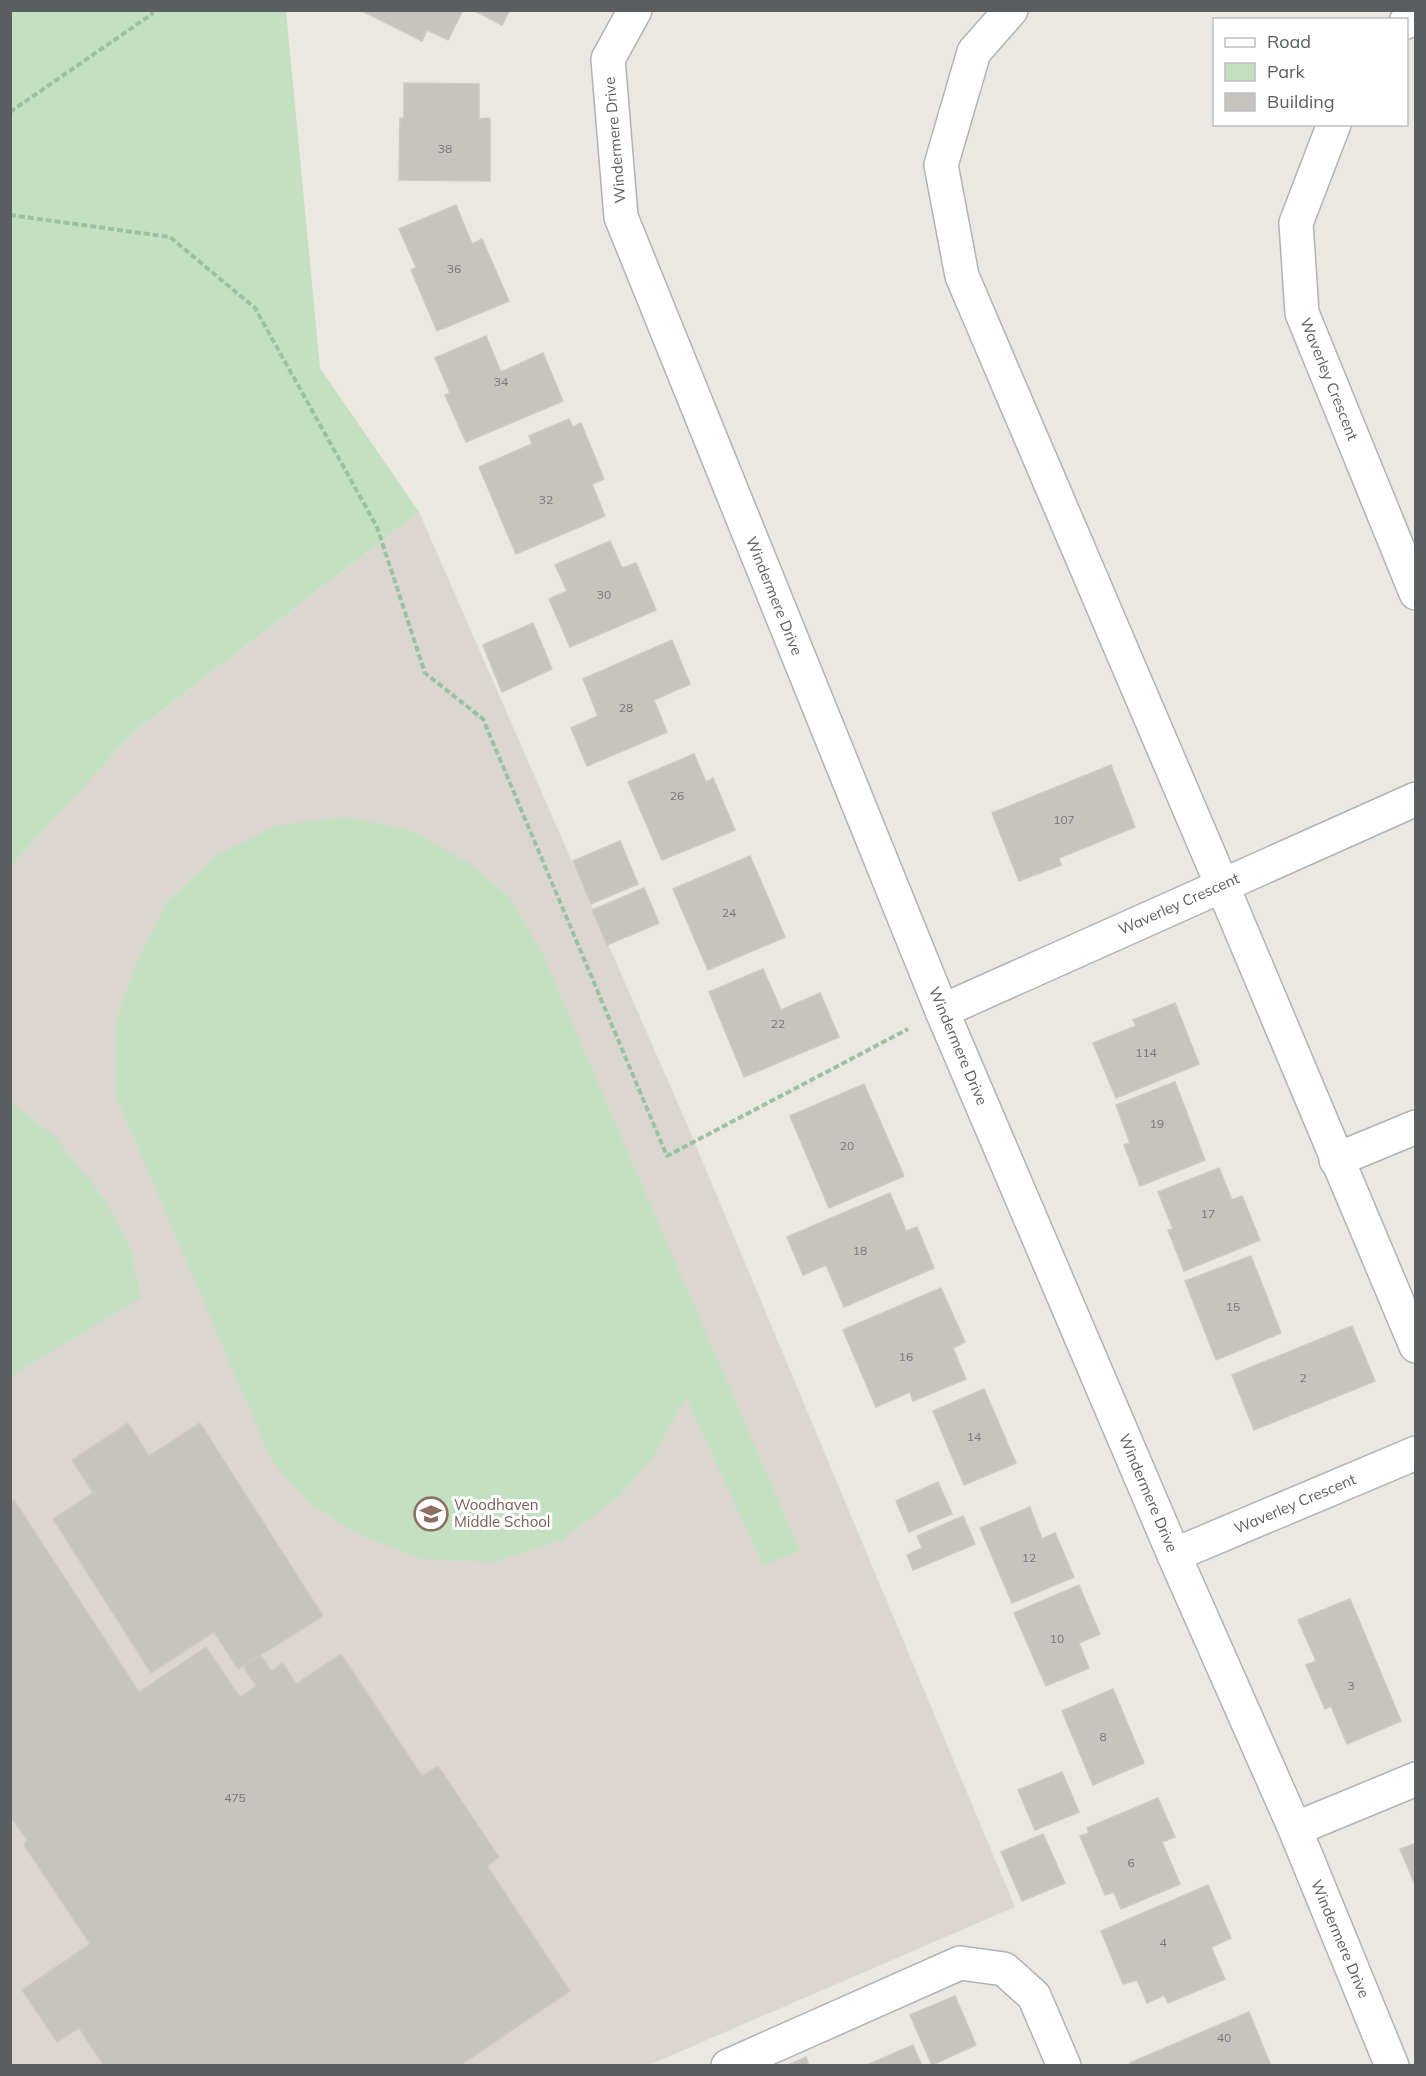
<svg xmlns="http://www.w3.org/2000/svg" width="1426" height="2076" viewBox="0 0 1426 2076" font-family="Mulish,sans-serif">
	<rect width="100%" height="100%" fill="#ebe8e2"/>
	<path fill="#dbd7d0" d="M 419,512 L 686,1122 L 1015,1907 L 649,2065 L 11,2065 L 10,865 L 135,731 Z"/>
	<g fill="#c3e1c0">
		<path d="M 11,10 L 286,11 L 320,368 L 419,512 L 135,731 L 11,865 Z"/>
		<path d="M 344,817 L 410,830 L 469,863 L 510,898 L 542,953 L 800,1551 L 763,1565 L 686,1397 L 654,1455 L 619,1496 L 562,1540 L 494,1562 L 422,1559 L 356,1533 L 308,1502 L 271,1459 L 116,1096 L 115,1023 L 137,961 L 168,901 L 217,855 L 277,825 Z"/>
		<path d="M 11,1102 L 55,1137 L 104,1199 L 131,1250 L 141,1298 L 11,1376 Z"/>
	</g>
	<g fill="#c7c3be" stroke="#cfc9c1" stroke-width="1.5">
		<path d="M 360,10 L 463,10 L 448,40 L 427,30 L 422,41 Z"/>
		<path d="M 473,10 L 510,10 L 502,25 Z"/>
		<path d="M 404,83 L 479,84 L 479,119 L 490,118 L 490,181 L 399,180 L 400,118 L 404,118 Z"/>
		<path d="M 456,205 L 472,244 L 482,239 L 509,301 L 437,331 L 411,270 L 416,267 L 399,229 Z"/>
		<path d="M 486,336 L 501,372 L 543,353 L 563,401 L 466,442 L 445,395 L 450,393 L 435,358 Z"/>
		<path d="M 569,419 L 573,427 L 581,423 L 604,479 L 592,484 L 605,516 L 516,554 L 479,467 L 532,444 L 529,436 Z"/>
		<path d="M 610,541 L 622,568 L 636,563 L 656,610 L 570,647 L 549,599 L 567,591 L 555,565 Z"/>
		<path d="M 533,623 L 552,669 L 502,692 L 483,645 Z"/>
		<path d="M 672,640 L 690,684 L 654,700 L 667,732 L 587,766 L 571,728 L 598,716 L 583,679 Z"/>
		<path d="M 694,754 L 706,782 L 713,778 L 735,830 L 662,860 L 628,782 Z"/>
		<path d="M 1111,765 L 1135,827 L 1059,858 L 1061,865 L 1019,881 L 992,813 Z"/>
		<path d="M 620,841 L 638,884 L 591,904 L 573,861 Z"/>
		<path d="M 750,856 L 785,937 L 708,970 L 673,889 Z"/>
		<path d="M 644,888 L 659,923 L 607,945 L 592,910 Z"/>
		<path d="M 763,969 L 781,1010 L 820,993 L 839,1037 L 744,1077 L 709,992 Z"/>
		<path d="M 1175,1003 L 1199,1064 L 1116,1098 L 1093,1043 L 1136,1026 L 1133,1020 Z"/>
		<path d="M 1175,1082 L 1205,1160 L 1140,1186 L 1124,1145 L 1130,1143 L 1116,1105 Z"/>
		<path d="M 864,1084 L 904,1176 L 829,1208 L 790,1116 Z"/>
		<path d="M 1219,1168 L 1232,1200 L 1242,1196 L 1260,1240 L 1184,1271 L 1168,1230 L 1173,1229 L 1158,1192 Z"/>
		<path d="M 890,1193 L 906,1231 L 917,1227 L 934,1268 L 844,1307 L 826,1265 L 803,1275 L 787,1237 Z"/>
		<path d="M 1251,1256 L 1281,1333 L 1216,1360 L 1185,1281 Z"/>
		<path d="M 941,1288 L 965,1342 L 953,1348 L 966,1379 L 913,1401 L 910,1392 L 876,1407 L 843,1330 Z"/>
		<path d="M 1352,1326 L 1375,1381 L 1254,1430 L 1232,1375 Z"/>
		<path d="M 984,1389 L 1016,1463 L 964,1485 L 933,1411 Z"/>
		<path d="M 128,1423 L 149,1456 L 200,1423 L 323,1616 L 238,1669 L 214,1632 L 151,1673 L 53,1519 L 93,1493 L 72,1460 Z"/>
		<path d="M 938,1482 L 952,1514 L 909,1532 L 896,1501 Z"/>
		<path d="M 14,1500 L 139,1692 L 206,1647 L 240,1697 L 256,1686 L 243,1666 L 261,1655 L 271,1671 L 283,1663 L 296,1684 L 341,1654 L 422,1776 L 438,1766 L 499,1857 L 487,1866 L 570,1991 L 459,2066 L 104,2066 L 79,2028 L 57,2042 L 22,1990 L 90,1944 L 24,1845 L 27,1840 L 13,1820 L 10,1821 L 10,1502 Z"/>
		<path d="M 1030,1507 L 1042,1539 L 1055,1533 L 1074,1577 L 1012,1603 L 980,1528 Z"/>
		<path d="M 963,1516 L 975,1544 L 913,1570 L 907,1555 L 922,1548 L 917,1536 Z"/>
		<path d="M 1079,1585 L 1100,1634 L 1079,1643 L 1089,1668 L 1046,1686 L 1014,1613 Z"/>
		<path d="M 1350,1599 L 1401,1721 L 1347,1744 L 1331,1706 L 1325,1709 L 1306,1665 L 1316,1661 L 1298,1620 Z"/>
		<path d="M 1113,1689 L 1144,1763 L 1093,1785 L 1062,1711 Z"/>
		<path d="M 1062,1772 L 1079,1812 L 1035,1830 L 1018,1790 Z"/>
		<path d="M 1158,1798 L 1175,1837 L 1162,1842 L 1180,1884 L 1121,1909 L 1114,1892 L 1105,1895 L 1080,1836 L 1089,1833 L 1087,1828 Z"/>
		<path d="M 1043,1834 L 1065,1883 L 1022,1901 L 1001,1852 Z"/>
		<path d="M 1416,1843 L 1416,1887 L 1400,1849 Z"/>
		<path d="M 1208,1885 L 1231,1938 L 1211,1947 L 1225,1979 L 1168,2003 L 1164,1995 L 1147,2003 L 1137,1980 L 1123,1984 L 1101,1931 Z"/>
		<path d="M 955,1996 L 976,2045 L 932,2065 L 910,2015 Z"/>
		<path d="M 1249,2012 L 1271,2066 L 1131,2066 L 1130,2063 Z"/>
		<path d="M 913,2045 L 922,2066 L 867,2066 L 867,2065 Z"/>
		<path d="M 806,2057 L 809,2066 L 786,2066 Z"/>
	</g>
	<g fill="none" stroke-linecap="round" stroke-linejoin="round">
		<defs>
			<g id="minor">
				<path d="M 635,10 L 608,59 L 621,217 L 942,1011 L 1174,1555 L 1295,1829 L 1392,2066"/>
				<path d="M 1011,10 L 974,52 L 941,165 L 962,276 L 1222,885 L 1416,1346"/>
				<path d="M 1406,22 L 1416,12"/>
				<path d="M 1334,124 L 1296,223 L 1302,313 L 1416,593"/>
				<path d="M 942,1011 L 1416,799"/>
				<path d="M 1336,1160 L 1416,1127"/>
				<path d="M 1174,1555 L 1416,1453"/>
				<path d="M 1295,1829 L 1416,1779"/>
				<path d="M 728,2066 L 960,1963 L 1004,1969 L 1034,1996 L 1064,2066"/>
			</g>
		</defs>
		<use href="#minor" stroke="#afb3b6" stroke-width="36"/>
		<g stroke="#9ac1a2" stroke-width="4" stroke-dasharray="6 3" stroke-linecap="butt">
			<path d="M 10,112 L 152,14 L 152,10"/>
			<path d="M 10,215 L 170,237 L 255,308 L 377,527 L 425,673 L 483,719 L 667,1156 L 908,1029"/>
		</g>
		<use href="#minor" stroke="#fff" stroke-width="33"/>
	</g>
	<defs>
		<symbol id="school-ring" viewBox="-11 -11 22 22"><circle r="9.5" fill="#fff" stroke="#8d6e63" stroke-width="1.5"/><path d="M0-5L7-2L0 1L-7-2ZM-4 1L0 2.5L4 1V4Q0 6-4 4Z" fill="#8d6e63"/></symbol>
	</defs>
	<g fill-rule="evenodd">
		<use href="#school-ring" x="412" y="1495" width="38" height="38"/>
	</g>
	<g text-anchor="middle" stroke-width="6" stroke-linejoin="round" paint-order="stroke">
		<g font-size="12" fill="#757778">
			<text x="445" y="153">38</text>
			<text x="454" y="273">36</text>
			<text x="501" y="386">34</text>
			<text x="546" y="504">32</text>
			<text x="604" y="599">30</text>
			<text x="626" y="712">28</text>
			<text x="677" y="800">26</text>
			<text x="1064" y="824">107</text>
			<text x="729" y="917">24</text>
			<text x="778" y="1028">22</text>
			<text x="1146" y="1057">114</text>
			<text x="1157" y="1128">19</text>
			<text x="847" y="1150">20</text>
			<text x="1208" y="1218">17</text>
			<text x="860" y="1255">18</text>
			<text x="1233" y="1311">15</text>
			<text x="906" y="1361">16</text>
			<text x="1303" y="1382">2</text>
			<text x="974" y="1441">14</text>
			<text x="1029" y="1562">12</text>
			<text x="1057" y="1643">10</text>
			<text x="1351" y="1690">3</text>
			<text x="1103" y="1741">8</text>
			<text x="235" y="1802">475</text>
			<text x="1131" y="1867">6</text>
			<text x="1163" y="1947">4</text>
			<text x="1224" y="2042">40</text>
		</g>
		<g font-size="15" fill="#5a5e61" stroke="#fff">
			<text transform="translate(615 140) rotate(-95)" y="5">Windermere Drive</text>
			<text transform="translate(1329 379) rotate(68)" y="5">Waverley Crescent</text>
			<text transform="translate(774 596) rotate(68)" y="5">Windermere Drive</text>
			<text transform="translate(1179 904) rotate(-24)" y="5">Waverley Crescent</text>
			<text transform="translate(958 1046) rotate(67)" y="5">Windermere Drive</text>
			<text transform="translate(1148 1493) rotate(67)" y="5">Windermere Drive</text>
			<text transform="translate(1295 1504) rotate(-23)" y="5">Waverley Crescent</text>
			<text transform="translate(1340 1939) rotate(67)" y="5">Windermere Drive</text>
		</g>
		<g font-size="15" fill="#785e54" stroke="#fff" text-anchor="start">
			<text x="454" y="1510">Woodhaven<tspan x="454" dy="17">Middle School</tspan></text>
		</g>
	</g>
	<rect width="1426" height="2076" fill="none" stroke="#5a5e61" stroke-width="24"/>
	<rect x="1213" y="18" width="195" height="108" fill="#ffffff" stroke="#bdbfc0" stroke-width="1.5"/>
	<rect x="1225" y="38" width="30" height="9" fill="#ffffff" stroke="#bdbfc0" stroke-width="1.5"/>
	<text x="1267" y="48" font-size="18" fill="#5a5e61">Road</text>
	<rect x="1225" y="63" width="30" height="18" fill="#c3e1c0" stroke="#bdbfc0" stroke-width="1.5"/>
	<text x="1267" y="78" font-size="18" fill="#5a5e61">Park</text>
	<rect x="1225" y="93" width="30" height="18" fill="#c7c3be" stroke="#bdbfc0" stroke-width="1.5"/>
	<text x="1267" y="108" font-size="18" fill="#5a5e61">Building</text>
</svg>
